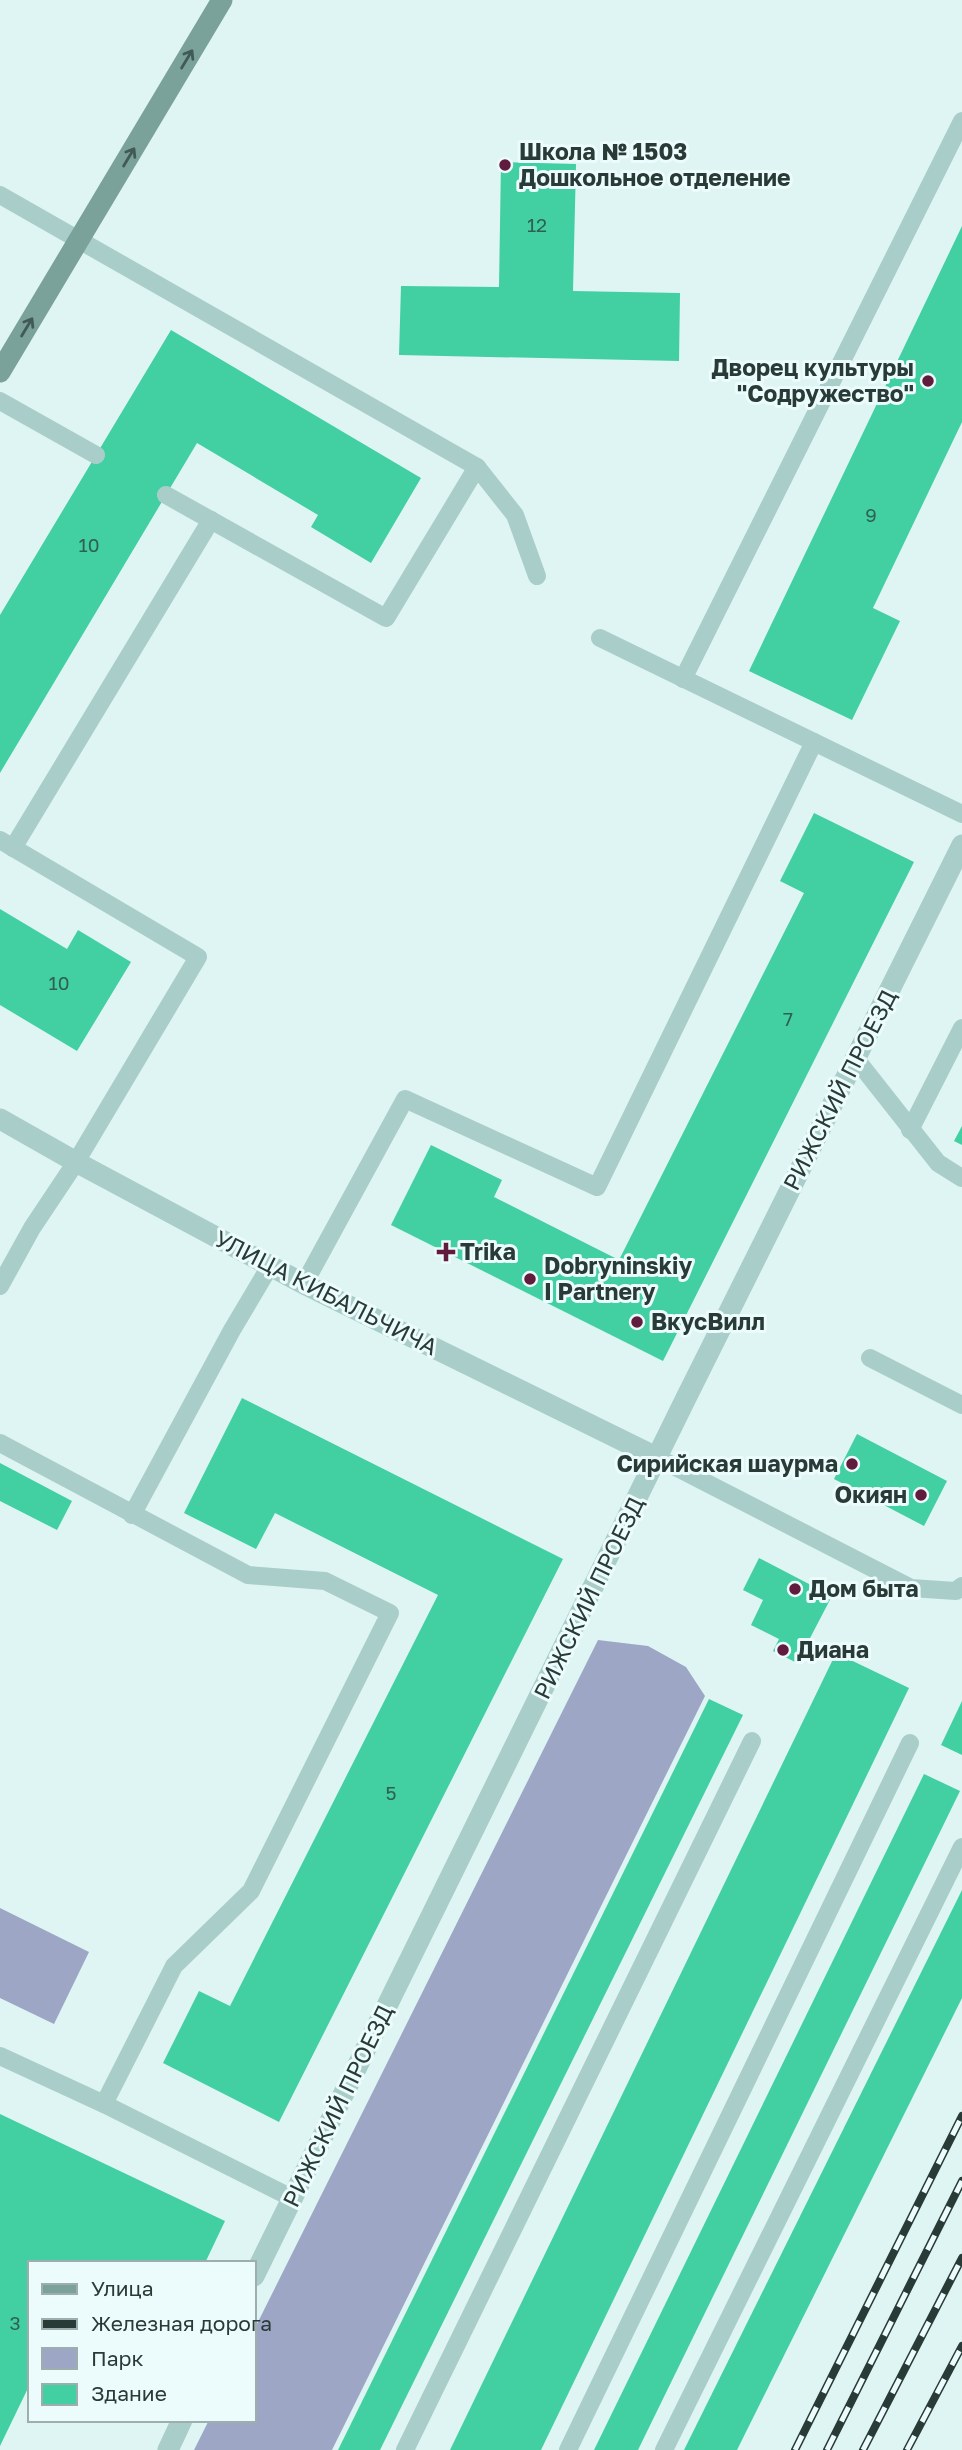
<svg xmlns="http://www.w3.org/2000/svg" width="962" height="2450" viewBox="0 0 962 2450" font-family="'Golos Text',sans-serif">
	<rect width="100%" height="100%" fill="#dff5f4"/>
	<g fill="#9da6c5">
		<path d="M 598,1640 L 648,1646 L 686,1667 L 705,1696 L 332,2450 L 194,2450 L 209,2420 L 254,2420 L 254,2330 Z"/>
		<path d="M 0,1908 L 89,1952 L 54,2024 L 0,1998 Z"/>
	</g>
	<g fill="#42cfa2">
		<path d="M 501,162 L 576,164 L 573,291 L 680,293 L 679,361 L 399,355 L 401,286 L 499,287 Z"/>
		<path d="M 962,226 L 962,422 L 873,608 L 900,621 L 852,720 L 749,671 Z"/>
		<path d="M 171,330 L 421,478 L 371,563 L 311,527 L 318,515 L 197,443 L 0,773 L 0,615 Z"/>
		<path d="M 814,813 L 914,862 L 663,1361 L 391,1225 L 431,1145 L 502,1180 L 494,1197 L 619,1260 L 804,893 L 780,881 Z"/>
		<path d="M 0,909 L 67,949 L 78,930 L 131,962 L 77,1051 L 0,1005 Z"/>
		<path d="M 962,1126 L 962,1145 L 954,1141 Z"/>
		<path d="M 242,1398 L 563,1559 L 279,2122 L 163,2063 L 199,1991 L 230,2006 L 438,1595 L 275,1513 L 256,1549 L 184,1513 Z"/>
		<path d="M 857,1434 L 947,1481 L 924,1526 L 834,1479 Z"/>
		<path d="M 0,1463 L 72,1501 L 57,1530 L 0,1501 Z"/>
		<path d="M 759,1558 L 832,1596 L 797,1663 L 773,1651 L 779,1639 L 751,1625 L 763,1600 L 743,1590 Z"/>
		<path d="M 836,1653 L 909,1688 L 541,2450 L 450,2450 Z"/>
		<path d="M 709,1699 L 743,1715 L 380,2450 L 338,2450 Z"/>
		<path d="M 962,1701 L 962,1755 L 941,1745 Z"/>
		<path d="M 924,1774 L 960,1791 L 638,2450 L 594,2450 Z"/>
		<path d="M 962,1890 L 962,1998 L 737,2450 L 684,2450 Z"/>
		<path d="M 0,2114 L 225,2221 L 205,2263 L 30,2263 L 30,2384 L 0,2446 Z"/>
	</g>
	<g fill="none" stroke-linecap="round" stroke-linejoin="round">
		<g stroke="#a9ceca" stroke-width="18">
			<path d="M 0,195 L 477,467 L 386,618 L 166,495"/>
			<path d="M 0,401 L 96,455"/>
			<path d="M 477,467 L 515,515 L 537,576"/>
			<path d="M 600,638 L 962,814"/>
			<path d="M 683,679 L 962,121"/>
			<path d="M 0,840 L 198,957 L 76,1162 L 32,1228 L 0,1286"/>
			<path d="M 13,848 L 211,520"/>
			<path d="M 856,1059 L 938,1163 L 962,1178"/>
			<path d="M 910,1130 L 962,1028"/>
			<path d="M 304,1284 L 405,1099 L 597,1187 L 814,742"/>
			<path d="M 870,1358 L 962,1405"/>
			<path d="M 0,1443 L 248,1575 L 325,1581 L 390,1613 L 251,1891 L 174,1966 L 104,2104"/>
			<path d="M 658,1458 L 911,1588 L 956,1591 L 962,1586"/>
			<path d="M 132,1515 L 232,1330 L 270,1266"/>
			<path d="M 0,2056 L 104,2104 L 292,2198"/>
			<path d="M 405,2450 L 752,1741"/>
			<path d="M 568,2450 L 910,1743"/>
			<path d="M 664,2450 L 962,1847"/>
		</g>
		<g stroke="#a9ceca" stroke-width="21">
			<path d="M 0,1119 L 76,1162 L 304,1284 L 658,1458"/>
			<path d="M 254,2276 L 687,1396 L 962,845"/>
			<path d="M 168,2450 L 182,2420"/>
		</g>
		<path stroke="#7aa29a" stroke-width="21" d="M 0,372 L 222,0"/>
		<defs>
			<g id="rail">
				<path d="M 795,2450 L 962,2116"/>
				<path d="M 827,2450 L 962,2181"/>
				<path d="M 863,2450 L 962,2258"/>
				<path d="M 907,2450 L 962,2346"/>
			</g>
		</defs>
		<use href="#rail" stroke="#293b37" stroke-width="8"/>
		<use href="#rail" stroke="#ecfbfb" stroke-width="5" stroke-dasharray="16" stroke-linecap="butt"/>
	</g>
	<defs><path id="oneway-shaft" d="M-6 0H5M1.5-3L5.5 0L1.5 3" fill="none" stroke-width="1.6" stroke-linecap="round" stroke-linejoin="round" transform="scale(1.75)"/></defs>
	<g stroke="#415a55">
		<use href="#oneway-shaft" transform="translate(187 59) rotate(-59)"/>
		<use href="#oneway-shaft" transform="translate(129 157) rotate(-59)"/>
		<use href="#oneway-shaft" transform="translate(27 327) rotate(-59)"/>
	</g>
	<g fill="#601b3d" stroke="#ecfbfb" stroke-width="2.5">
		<circle cx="505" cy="165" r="7"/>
		<circle cx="928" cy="381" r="7"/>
		<path d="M442.5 1241.5h7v7h7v7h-7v7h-7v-7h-7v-7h7z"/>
		<circle cx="530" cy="1279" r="7"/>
		<circle cx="637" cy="1322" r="7"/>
		<circle cx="852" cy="1464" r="7"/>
		<circle cx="921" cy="1495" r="7"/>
		<circle cx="795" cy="1589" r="7"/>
		<circle cx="783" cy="1650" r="7"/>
	</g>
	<g text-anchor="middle" stroke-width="6" stroke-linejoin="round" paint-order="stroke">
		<g font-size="19" fill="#2f6052">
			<text x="537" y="232">12</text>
			<text x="871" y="522">9</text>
			<text x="89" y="552">10</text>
			<text x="59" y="990">10</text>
			<text x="788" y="1026">7</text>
			<text x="391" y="1800">5</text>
			<text x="15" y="2330">3</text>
		</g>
		<g font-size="23" font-weight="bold" fill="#293b37" stroke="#ecfbfb" text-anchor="start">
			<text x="519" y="160">Школа № 1503<tspan x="519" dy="26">Дошкольное отделение</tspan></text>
			<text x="914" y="376" text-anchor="end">Дворец культуры<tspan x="914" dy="26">"Содружество"</tspan></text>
			<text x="460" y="1260">Trika</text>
			<text x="544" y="1274">Dobryninskiy<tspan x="544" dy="26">I Partnery</tspan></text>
			<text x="651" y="1330">ВкусВилл</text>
			<text x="838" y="1472" text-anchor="end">Сирийская шаурма</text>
			<text x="907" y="1503" text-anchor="end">Окиян</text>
			<text x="809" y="1597">Дом быта</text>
			<text x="797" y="1658">Диана</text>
		</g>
		<g font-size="23" fill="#293b37" stroke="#ecfbfb">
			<text transform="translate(840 1090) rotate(-63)" y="8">РИЖСКИЙ ПРОЕЗД</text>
			<text transform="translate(326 1293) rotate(27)" y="8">УЛИЦА КИБАЛЬЧИЧА</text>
			<text transform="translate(589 1598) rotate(-64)" y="8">РИЖСКИЙ ПРОЕЗД</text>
			<text transform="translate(338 2106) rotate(-64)" y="8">РИЖСКИЙ ПРОЕЗД</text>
		</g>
	</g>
	<rect x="28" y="2261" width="228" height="161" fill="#ecfbfb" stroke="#9eaead" stroke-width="2"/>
	<rect x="42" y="2284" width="35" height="10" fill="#7aa29a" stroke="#9eaead" stroke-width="2"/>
	<text x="91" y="2296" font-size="21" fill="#293b37">Улица</text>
	<rect x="42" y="2319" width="35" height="10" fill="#293b37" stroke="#9eaead" stroke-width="2"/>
	<text x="91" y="2331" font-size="21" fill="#293b37">Железная дорога</text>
	<rect x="42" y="2348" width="35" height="21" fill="#9da6c5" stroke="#9eaead" stroke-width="2"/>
	<text x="91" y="2366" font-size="21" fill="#293b37">Парк</text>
	<rect x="42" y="2384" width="35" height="21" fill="#42cfa2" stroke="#9eaead" stroke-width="2"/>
	<text x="91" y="2401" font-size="21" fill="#293b37">Здание</text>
</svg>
